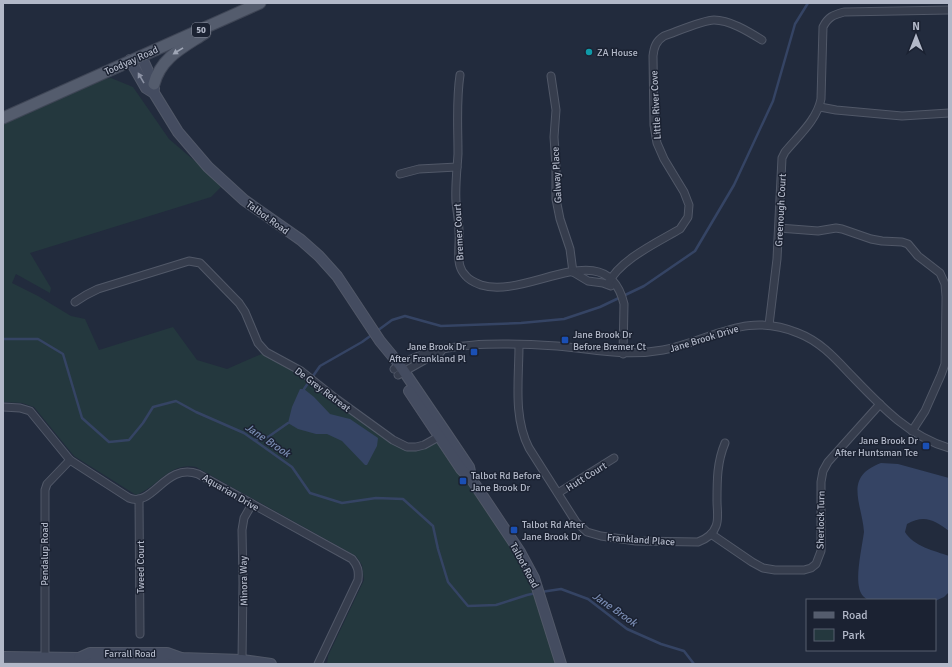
<svg xmlns="http://www.w3.org/2000/svg" width="952" height="667" viewBox="0 0 952 667" font-family="Signika,sans-serif">
	<rect width="100%" height="100%" fill="#222b3d"/>
	<path fill="#24383e" d="M 111,78 L 133,87 L 169,139 L 196,162 L 221,187 L 211,197 L 30,253 L 51,288 L 50,293 L 16,274 L 12,283 L 38,296 L 71,316 L 85,319 L 99,350 L 173,327 L 197,360 L 227,369 L 266,352 L 407,447 L 439,437 L 526,563 L 557,664 L 327,664 L 328,656 L 364,580 L 362,565 L 356,556 L 196,467 C 168,462 159,487 136,495 L 74,456 L 34,407 L 22,403 L 3,402 L 3,118 L 85,81 Z"/>
	<g fill="#354464">
		<path d="M 300,389 L 304,389 L 314,397 L 330,414 L 350,419 L 378,438 L 377,446 L 367,465 L 365,465 L 342,441 L 327,434 L 316,434 L 298,429 L 288,423 L 292,407 Z"/>
		<path d="M 881,463 L 898,464 L 949,478 L 949,531 C 935,520 924,514 907,524 L 905,532 C 913,546 935,551 949,556 L 949,592 L 944,597 L 935,601 L 868,600 C 863,597 860,593 859,587 C 856,573 862,547 864,532 C 862,503 843,477 881,463 Z"/>
	</g>
	<g fill="none" stroke-linecap="round" stroke-linejoin="round">
		<g stroke="#354464" stroke-width="2.5">
			<path d="M 377,331 L 392,320 L 405,316 L 441,326 L 521,323 L 564,319 L 600,307 L 644,286 L 695,251 L 734,185 L 773,101 L 795,24 L 808,3"/>
			<path d="M 3,339 L 38,339 L 63,354 L 82,418 L 109,442 L 129,440 L 143,423 L 153,407 L 176,401 L 196,412 L 244,433 L 292,467 L 310,493 L 342,503 L 376,498 L 403,499 L 433,526 L 438,549 L 448,582 L 468,606 L 496,605 L 527,595 L 536,593"/>
			<path d="M 304,389 L 320,366 L 362,342 L 373,334"/>
			<path d="M 254,440 L 268,437 L 288,423"/>
			<path d="M 541,592 L 561,589 L 588,599 L 627,629 L 661,644 L 684,651 L 694,664"/>
		</g>
		<defs>
			<g id="minor">
				<path d="M 460,75 C 456,101 458,127 458,154 C 457,170 455,186 456,202 C 457,212 459,222 459,232 C 460,243 457,256 460,266 C 461,270 463,273 466,276 C 470,281 476,283 481,285 C 528,300 607,232 624,304 L 623,354"/>
				<path d="M 551,76 L 556,110 L 554,137 L 556,167 L 556,199 L 560,219 L 570,249 L 573,272"/>
				<path d="M 820,107 L 836,110 L 902,116 L 949,113"/>
				<path d="M 400,174 L 419,169 L 457,167"/>
				<path d="M 779,228 L 818,231 L 836,228 L 842,229 L 871,239 L 882,241 L 902,242 L 908,244 L 918,256 L 940,273 L 945,284 L 946,297 L 945,364 L 941,375 L 925,411 L 912,431"/>
				<path d="M 573,272 L 588,281 L 603,283 L 611,286"/>
				<path d="M 608,284 C 619,260 658,242 680,229 L 688,217 L 689,205 L 684,192 L 664,159 L 657,143 L 654,125 L 653,56 C 654,47 656,41 664,36 C 676,32 703,20 714,20 C 730,20 749,32 762,40"/>
				<path d="M 75,302 L 86,295 L 98,289 L 189,261 L 200,263 L 204,267 L 239,303 L 245,312 L 258,343 L 266,352 L 301,371 L 335,398 L 393,440 L 407,447 L 416,447 L 424,445 L 442,435"/>
				<path d="M 769,325 L 777,259 L 782,158 L 785,152 C 798,136 817,120 821,99 L 823,27 C 828,17 833,15 844,12 L 949,10"/>
				<path d="M 519,345 C 519,379 513,417 529,448 L 576,522 L 587,532 L 601,536 L 636,541 L 698,542 C 706,539 713,535 716,526 C 719,519 717,509 717,501 C 717,480 717,462 725,443"/>
				<path d="M 394,369 C 433,339 509,343 557,346 C 594,349 625,357 663,350 C 713,340 745,311 798,333 C 819,341 833,356 848,372 C 877,402 907,436 949,448"/>
				<path d="M 398,375 L 428,358 L 439,354 L 442,350"/>
				<path d="M 3,407 L 20,408 L 30,411 L 70,460 L 129,498 C 153,508 165,462 198,474 L 352,559 C 358,566 359,571 358,580 L 318,664"/>
				<path d="M 558,493 L 614,458"/>
				<path d="M 139,499 L 140,634"/>
				<path d="M 711,534 L 752,562 L 763,568 L 775,570 L 804,570 L 811,568 L 816,564 L 821,551 L 821,482 L 823,471 L 828,462 L 880,404"/>
				<path d="M 45,657 L 45,490 L 47,484 L 70,460"/>
				<path d="M 242,660 L 243,583 L 242,530 L 244,518 L 252,504"/>
			</g>
			<g id="secondary">
				<path d="M 141,56 L 154,84 L 154,89"/>
				<path d="M 130,60 L 146,88 L 154,93 L 178,132 L 208,167 L 244,200 L 301,240 L 319,256 L 337,276 L 380,341 L 399,364 L 446,433 L 469,467 L 472,480"/>
				<path d="M 409,391 L 461,469 L 472,480 L 520,552 L 534,578 L 561,664"/>
				<path d="M 3,657 L 79,658 L 94,662 L 141,663 L 167,663 L 181,658"/>
				<path d="M 79,658 L 90,653 L 167,653 L 181,658 L 242,660 L 271,664"/>
			</g>
			<g id="primary">
				<path d="M 154,84 C 161,57 184,47 205,33"/>
				<path d="M 3,118 L 260,3"/>
			</g>
		</defs>
		<use href="#minor" stroke="#515868" stroke-width="9"/>
		<use href="#secondary" stroke="#515868" stroke-width="12"/>
		<use href="#primary" stroke="#3f4656" stroke-width="13"/>
		<use href="#minor" stroke="#363d4d" stroke-width="7"/>
		<use href="#secondary" stroke="#444c60" stroke-width="10"/>
		<use href="#primary" stroke="#545c6d" stroke-width="11"/>
	</g>
	<defs><path id="oneway-solid" d="M-6-.8H1V-3.2L6.5 0L1 3.2V.8H-6Z"/></defs>
	<use fill="#9fa6b6" href="#oneway-solid" transform="translate(178 51) rotate(148)"/>
	<use fill="#8c92a4" href="#oneway-solid" transform="translate(141 78) rotate(-120)"/>
	<circle fill="#0f9aa8" stroke="#1b2232" stroke-width="1.5" cx="589" cy="52" r="4"/>
	<g fill="#1a4fb4" stroke="#1b2232" stroke-width="1.5">
		<rect x="561" y="336" width="8" height="8" rx="2"/>
		<rect x="470" y="348" width="8" height="8" rx="2"/>
		<rect x="922" y="442" width="8" height="8" rx="2"/>
		<rect x="459" y="477" width="8" height="8" rx="2"/>
		<rect x="510" y="526" width="8" height="8" rx="2"/>
	</g>
	<g text-anchor="middle" stroke-width="3" stroke-linejoin="round" paint-order="stroke">
		<rect fill="#1b2232" stroke="#858b9b" stroke-width="1" x="192" y="23" width="18" height="14" rx="3"/>
		<g font-size="9" font-weight="bold" fill="#b2b8c8">
			<text x="201" y="33">50</text>
		</g>
		<g font-size="10" fill="#b2b8c8" stroke="#1b2232" text-anchor="start">
			<text x="597" y="56">ZA House</text>
			<text x="573" y="338">Jane Brook Dr<tspan x="573" dy="12">Before Bremer Ct</tspan></text>
			<text x="466" y="350" text-anchor="end">Jane Brook Dr<tspan x="466" dy="12">After Frankland Pl</tspan></text>
			<text x="918" y="444" text-anchor="end">Jane Brook Dr<tspan x="918" dy="12">After Huntsman Tce</tspan></text>
			<text x="471" y="479">Talbot Rd Before<tspan x="471" dy="12">Jane Brook Dr</tspan></text>
			<text x="522" y="528">Talbot Rd After<tspan x="522" dy="12">Jane Brook Dr</tspan></text>
		</g>
		<g font-size="10" fill="#b2b8c8" stroke="#1b2232">
			<text transform="translate(131 60) rotate(-24)" y="4">Toodyay Road</text>
			<text transform="translate(655 105) rotate(-93)" y="4">Little River Cove</text>
			<text transform="translate(556 175) rotate(-93)" y="4">Galway Place</text>
			<text transform="translate(780 210) rotate(-87)" y="4">Greenough Court</text>
			<text transform="translate(268 217) rotate(36)" y="4">Talbot Road</text>
			<text transform="translate(458 232) rotate(-93)" y="4">Bremer Court</text>
			<text transform="translate(704 338) rotate(-17)" y="4">Jane Brook Drive</text>
			<text transform="translate(323 389) rotate(37)" y="4">De Grey Retreat</text>
			<text transform="translate(586 476) rotate(-32)" y="4">Hutt Court</text>
			<text transform="translate(231 492) rotate(30)" y="4">Aquarian Drive</text>
			<text transform="translate(820 520) rotate(-89)" y="4">Sherlock Turn</text>
			<text transform="translate(641 539) rotate(4)" y="4">Frankland Place</text>
			<text transform="translate(44 554) rotate(-90)" y="4">Pendalup Road</text>
			<text transform="translate(525 565) rotate(62)" y="4">Talbot Road</text>
			<text transform="translate(140 567) rotate(-90)" y="4">Tweed Court</text>
			<text transform="translate(243 581) rotate(-91)" y="4">Minora Way</text>
			<text x="130" y="657">Farrall Road</text>
		</g>
		<g font-size="11" font-style="italic" fill="#798bb1" stroke="#1b2232">
			<text transform="translate(268 440) rotate(34)" y="4">Jane Brook</text>
			<text transform="translate(615 609) rotate(35)" y="4">Jane Brook</text>
		</g>
	</g>
	<rect width="952" height="667" fill="none" stroke="#b2b8c8" stroke-width="8"/>
	<rect x="806" y="599" width="130" height="52" fill="#1b2232" stroke="#575e6e"/>
	<rect x="814" y="612" width="20" height="6" fill="#545c6d" stroke="#575e6e"/>
	<text x="842" y="619" font-size="12" fill="#b2b8c8">Road</text>
	<rect x="814" y="629" width="20" height="12" fill="#24383e" stroke="#575e6e"/>
	<text x="842" y="639" font-size="12" fill="#b2b8c8">Park</text>
	<g transform="translate(916 36)" stroke="#1b2232" stroke-width="3" paint-order="stroke">
	<path d="M0-3L7 15L0 10L-7 15Z" fill="#b2b8c8"/>
	<text y="-6" font-size="11" font-weight="bold" text-anchor="middle" fill="#b2b8c8">N</text>
	</g>
</svg>
